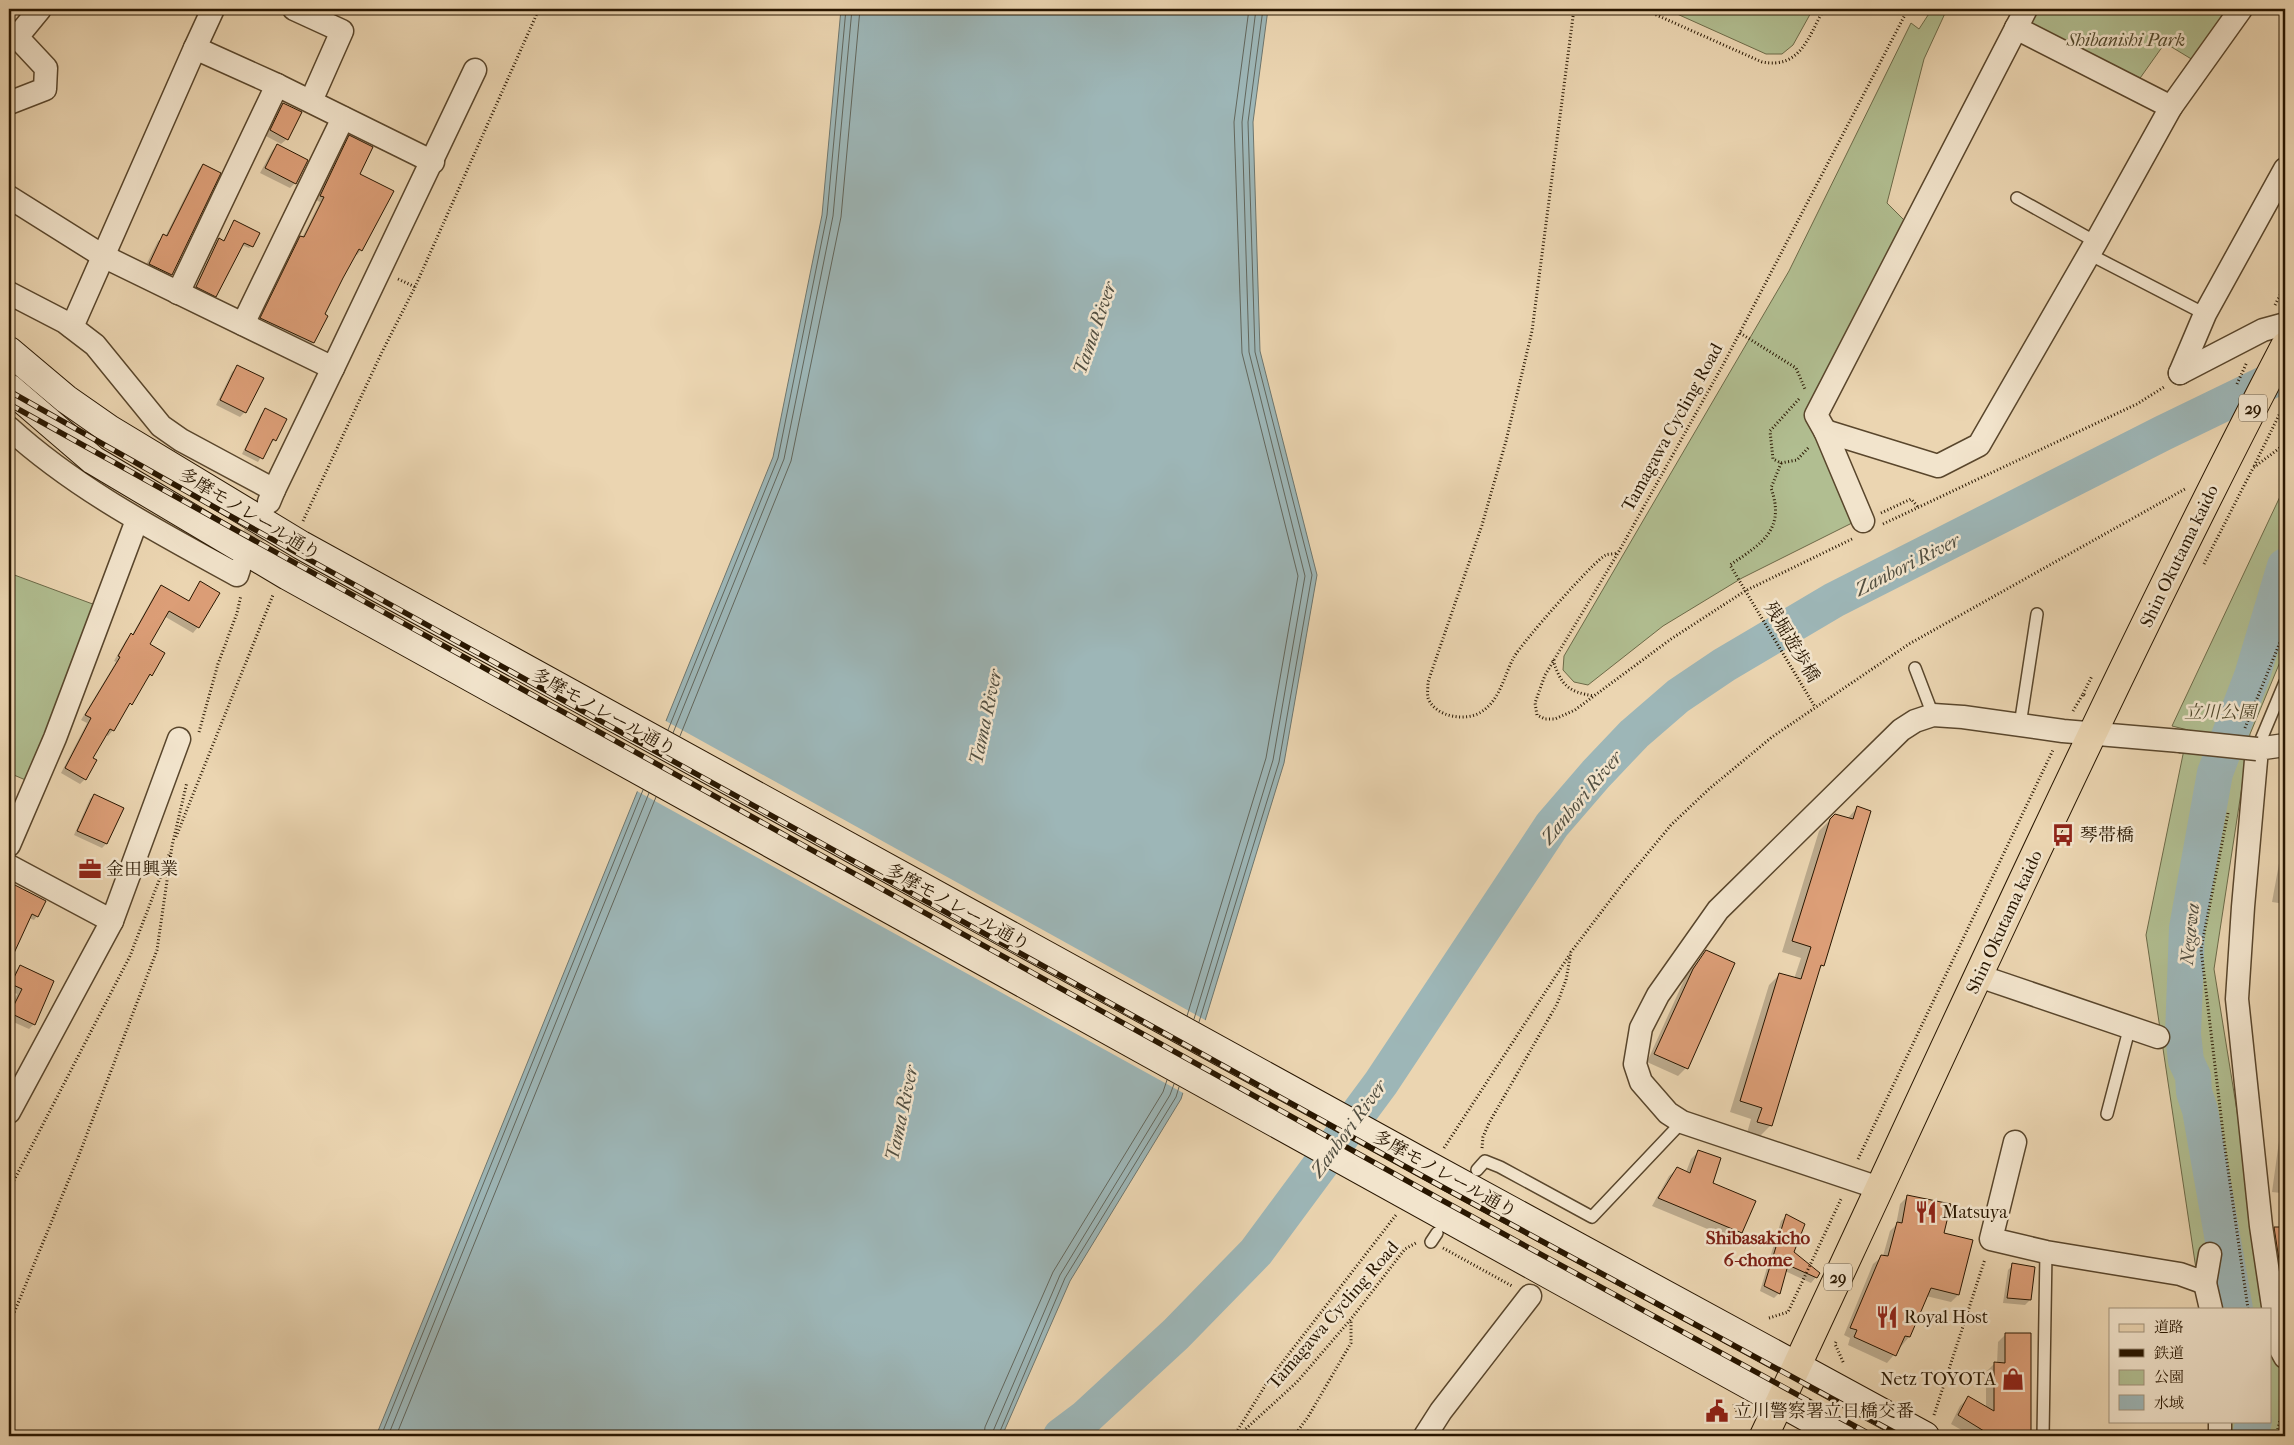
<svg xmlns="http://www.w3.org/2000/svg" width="2294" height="1445" viewBox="0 0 2294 1445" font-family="'IM FELL French Canon','Noto Serif JP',serif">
	<rect width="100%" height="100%" fill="#ebd5b1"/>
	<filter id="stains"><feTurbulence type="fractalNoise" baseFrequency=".004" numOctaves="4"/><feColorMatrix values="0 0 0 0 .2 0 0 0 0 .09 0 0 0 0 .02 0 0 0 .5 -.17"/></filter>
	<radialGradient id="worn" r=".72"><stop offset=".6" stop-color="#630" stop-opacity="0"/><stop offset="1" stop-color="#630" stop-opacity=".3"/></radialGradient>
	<g fill="#b1be91" stroke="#6c6a48">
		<path d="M 1666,9 L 1813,9 L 1793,45 L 1782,54 L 1766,54 Z"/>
		<path d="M 1932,9 L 1947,9 L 1924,59 L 1887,203 L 1907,223 L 1810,414 L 1854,522 L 1742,578 L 1663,626 L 1588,685 L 1574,682 L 1563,670 L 1564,656 L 1789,271 L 1911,23 L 1919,29 Z"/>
		<path d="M 2037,9 L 2234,9 L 2193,60 L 2165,43 L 2138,81 L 2027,25 Z"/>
		<path d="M 2285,486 L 2285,650 L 2250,734 L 2214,969 L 2269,1309 L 2202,1309 L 2146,935 L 2188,730 L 2172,726 Z"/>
		<path d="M 9,573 L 98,606 L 28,781 L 9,773 Z"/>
		<path d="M 2270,1316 L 2285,1364 L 2285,1436 L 2221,1436 L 2219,1421 L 2270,1421 Z"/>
	</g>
	<path fill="#9db6b7" stroke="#6e766e" d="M 841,9 L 1268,9 L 1253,122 L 1260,351 L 1317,575 L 1284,763 L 1181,1099 L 1070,1281 L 1002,1436 L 376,1436 L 773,457 L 822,215 Z"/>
	<path fill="#ebd5b1" d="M 664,720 L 1207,1021 L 1185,1094 L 635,790 Z"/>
	<g fill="#0003">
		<path d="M 283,104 L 287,139 L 281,144 L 266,136 L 278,109 Z"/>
		<path d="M 349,137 L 358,174 L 361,250 L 357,255 L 355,254 L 323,315 L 326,317 L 313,343 L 308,347 L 257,323 L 296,242 L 302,238 L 320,202 L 316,200 L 345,141 Z"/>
		<path d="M 277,145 L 295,183 L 290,188 L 260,173 L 272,151 Z"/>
		<path d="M 203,165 L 171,274 L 166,280 L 144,269 L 158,241 L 165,237 L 198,171 Z"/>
		<path d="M 235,221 L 252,246 L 249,248 L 242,245 L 213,298 L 194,289 L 217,242 L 219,240 L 223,242 Z"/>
		<path d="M 238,367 L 245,412 L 240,417 L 216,405 L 232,372 Z"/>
		<path d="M 266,409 L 275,440 L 269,444 L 258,462 L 242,454 L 261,414 Z"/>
		<path d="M 201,583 L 198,627 L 193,633 L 164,616 L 148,645 L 151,675 L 145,680 L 113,730 L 108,736 L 105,734 L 91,758 L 85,779 L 80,784 L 61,773 L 87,723 L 81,720 L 116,662 L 114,661 L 126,640 L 132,635 L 156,592 L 161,587 L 188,602 Z"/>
		<path d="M 94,795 L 122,808 L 106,844 L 102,848 L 74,835 L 90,799 Z"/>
		<path d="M 1857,808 L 1823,965 L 1818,970 L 1771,1125 L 1760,1136 L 1747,1133 L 1751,1119 L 1730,1112 L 1769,985 L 1780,974 L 1794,979 L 1801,958 L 1782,952 L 1819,831 L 1835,815 L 1847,819 Z"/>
		<path d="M 2285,831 L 2285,904 L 2272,902 Z"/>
		<path d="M 9,889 L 37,916 L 34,920 L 29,918 L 9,958 Z"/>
		<path d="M 1706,951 L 1686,1068 L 1678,1076 L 1647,1062 L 1685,978 Z"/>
		<path d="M 20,967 L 34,1024 L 29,1029 L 9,1020 L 9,1013 L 17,994 L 9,990 L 9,985 L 15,972 Z"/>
		<path d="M 9,1048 L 15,1051 L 9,1064 Z"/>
		<path d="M 2285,1129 L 2285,1294 L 2279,1294 L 2270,1233 L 2275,1228 L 2280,1228 L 2281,1193 L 2272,1192 L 2280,1134 Z"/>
		<path d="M 1699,1151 L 1712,1183 L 1741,1233 L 1734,1240 L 1652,1206 L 1669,1176 L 1677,1169 L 1686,1172 L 1691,1159 Z"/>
		<path d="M 1908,1196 L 1942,1234 L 1958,1295 L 1951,1302 L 1926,1296 L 1909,1337 L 1887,1363 L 1848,1345 L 1850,1338 L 1844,1335 L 1873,1264 L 1883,1256 L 1890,1231 L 1896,1225 L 1900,1204 Z"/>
		<path d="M 1786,1216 L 1792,1253 L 1816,1277 L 1811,1283 L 1785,1271 L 1779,1293 L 1774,1298 L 1760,1291 L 1781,1221 Z"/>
		<path d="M 2013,1265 L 2030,1300 L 2025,1305 L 2003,1303 L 2008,1270 Z"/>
		<path d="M 2006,1334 L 2030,1334 L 2030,1436 L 1972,1436 L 1951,1424 L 1960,1406 L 1968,1398 L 1986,1408 L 1986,1372 L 1994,1364 L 1997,1364 L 1998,1342 Z"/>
	</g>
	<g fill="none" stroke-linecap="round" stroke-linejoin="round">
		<g stroke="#62665c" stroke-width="1">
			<path d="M 668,730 L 778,458 L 827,215 L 846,9"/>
			<path d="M 673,733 L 784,459 L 833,216 L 852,9"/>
			<path d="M 680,736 L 791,461 L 841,217 L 860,9"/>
			<path d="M 1187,1016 L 1266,758 L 1298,576 L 1242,353 L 1234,122 L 1249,9"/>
			<path d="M 1194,1019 L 1273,760 L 1305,576 L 1249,352 L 1242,122 L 1256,9"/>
			<path d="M 1199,1022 L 1279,762 L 1312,575 L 1255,352 L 1248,122 L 1263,9"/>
			<path d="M 381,1436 L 643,790"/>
			<path d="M 388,1436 L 649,793"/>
			<path d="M 396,1436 L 656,797"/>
			<path d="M 984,1436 L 985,1427 L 1053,1272 L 1163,1092 L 1167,1080"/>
			<path d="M 991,1436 L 1060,1275 L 1170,1095 L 1174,1084"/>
			<path d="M 998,1436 L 1065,1278 L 1176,1097 L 1179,1087"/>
		</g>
		<g stroke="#9db6b7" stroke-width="36">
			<path d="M 2235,1309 L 2200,1110 L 2194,1092 L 2193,1076 L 2186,1061 L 2183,1034 L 2187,928 L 2215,773 L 2252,676 L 2285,566"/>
			<path d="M 1061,1436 L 1085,1418 L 1176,1334 L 1256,1252 L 1381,1083 L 1552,825 L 1596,774 L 1634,734 L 1678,696 L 1724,665 L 1834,600 L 2163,433 L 2285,374"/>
			<path d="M 2250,1436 L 2254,1421"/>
		</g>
	</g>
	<g fill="#dc9e77" stroke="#281600">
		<path d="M 283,103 L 302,112 L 288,140 L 270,130 Z"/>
		<path d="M 349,135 L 373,147 L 360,174 L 394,191 L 362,251 L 359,249 L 343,278 L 325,314 L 328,316 L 314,343 L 260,318 L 300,236 L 304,237 L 324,197 L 320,196 Z"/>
		<path d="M 277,144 L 308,160 L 296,184 L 265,168 Z"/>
		<path d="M 203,164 L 221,173 L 172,275 L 149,264 L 163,234 L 167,236 Z"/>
		<path d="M 234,220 L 260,233 L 253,247 L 244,243 L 216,297 L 196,287 L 219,238 L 224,241 Z"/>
		<path d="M 237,365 L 264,378 L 246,413 L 220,400 Z"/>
		<path d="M 265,408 L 287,419 L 276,441 L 273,439 L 263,459 L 245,450 Z"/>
		<path d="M 200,581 L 220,593 L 199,628 L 169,611 L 150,644 L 165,653 L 152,676 L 150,674 L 132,705 L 130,703 L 114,731 L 110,729 L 93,758 L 97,760 L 86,780 L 65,768 L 91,718 L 85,715 L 120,657 L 118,656 L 131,633 L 133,635 L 161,585 L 189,601 Z"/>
		<path d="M 94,794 L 124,808 L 107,844 L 77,831 Z"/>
		<path d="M 1857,806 L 1871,811 L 1824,966 L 1821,965 L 1772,1126 L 1757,1122 L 1762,1108 L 1740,1101 L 1779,973 L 1801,979 L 1811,947 L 1792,941 L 1830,819 L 1835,814 L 1853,819 Z"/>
		<path d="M 9,882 L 46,901 L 38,917 L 32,914 L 9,964 Z"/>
		<path d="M 1706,950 L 1735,963 L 1688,1069 L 1654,1054 L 1693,969 Z"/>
		<path d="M 20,965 L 54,981 L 35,1025 L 10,1013 L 22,989 L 11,984 Z"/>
		<path d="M 1698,1150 L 1721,1158 L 1713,1183 L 1756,1201 L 1742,1233 L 1658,1198 L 1677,1167 L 1690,1173 Z"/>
		<path d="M 1907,1195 L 1951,1204 L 1944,1233 L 1973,1240 L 1959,1295 L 1931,1288 L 1910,1337 L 1905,1336 L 1896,1356 L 1854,1337 L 1857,1330 L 1850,1328 L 1881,1255 L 1888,1256 L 1897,1222 L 1902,1223 Z"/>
		<path d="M 1786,1214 L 1805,1224 L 1794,1252 L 1820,1273 L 1817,1278 L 1788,1265 L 1780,1294 L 1764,1286 Z"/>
		<path d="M 2274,1227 L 2284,1227 L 2284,1273 L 2281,1273 Z"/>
		<path d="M 2012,1263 L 2035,1267 L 2031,1300 L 2007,1298 Z"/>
		<path d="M 2005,1333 L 2031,1333 L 2031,1436 L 1992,1436 L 1958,1415 L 1968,1396 L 1994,1411 L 1994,1362 L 2005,1363 Z"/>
	</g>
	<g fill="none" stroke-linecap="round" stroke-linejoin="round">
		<path stroke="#c4af8e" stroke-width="22" stroke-dasharray="22 11" stroke-linecap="butt" d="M 240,567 L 267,505"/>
		<defs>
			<g id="lane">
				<path d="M 2017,198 L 2096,242"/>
				<path d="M 2089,254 L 2205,314"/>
				<path d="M 1915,668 L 1933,715"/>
				<path d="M 2020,725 L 2037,614"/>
				<path d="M 2257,749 L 2285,682"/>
				<path d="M 2107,1114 L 2130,1026"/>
				<path d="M 1477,1170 L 1485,1161 L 1500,1167 L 1592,1217 L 1682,1122"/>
				<path d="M 1431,1242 L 1437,1233"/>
				<path d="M 2043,1436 L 2046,1252"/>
			</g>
			<g id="street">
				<path d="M 294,9 L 342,31 L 311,101"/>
				<path d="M 2016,28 L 2171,107"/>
				<path d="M 195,48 L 213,9"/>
				<path d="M 9,103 L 45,89 L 46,68 L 17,37 L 40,9"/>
				<path d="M 9,197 L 103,256 L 333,368 L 475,70"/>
				<path d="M 9,293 L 65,322 L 95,345 L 161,426 L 181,440 L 274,490 L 269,502"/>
				<path d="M 178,293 L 277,85"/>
				<path d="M 243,324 L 343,118"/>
				<path d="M 72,327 L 195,48 L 277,85 L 433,162"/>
				<path d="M 2180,373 L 2205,314 L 2285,169"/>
				<path d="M 2180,373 L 2263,330 L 2285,324"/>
				<path d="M 9,428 C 76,489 157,531 237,575 L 239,569"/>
				<path d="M 1825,431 L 1816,415 L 2026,9"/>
				<path d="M 274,490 L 333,368"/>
				<path d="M 1863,521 L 1825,431 L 1938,466 L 1979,445 L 2096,242 L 2171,107 L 2241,9"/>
				<path d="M 2285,745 L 2257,749 L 2243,907 L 2237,999 L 2261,1226 L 2279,1346 L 2285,1357"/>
				<path d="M 9,845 L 55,738 L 137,520"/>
				<path d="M 9,866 L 112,921"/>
				<path d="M 1979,976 L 2158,1037"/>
				<path d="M 9,1112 L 112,921 L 179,739"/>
				<path d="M 2015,1142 L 1991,1239 L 2046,1252 L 2180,1274 L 2205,1283 L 2210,1254"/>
				<path d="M 1879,1188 L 1682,1122 L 1668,1113 L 1641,1082 L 1635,1064 L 1641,1028 L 1658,995 L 1718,910 L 1901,730 L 1915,721 L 1933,715 L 1963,717 L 2063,731 L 2180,741"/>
				<path d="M 2205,1283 L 2211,1309"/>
				<path d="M 1425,1436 L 1441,1411 L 1530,1296"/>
				<path d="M 2220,1436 L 2220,1421"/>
			</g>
			<g id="secondary">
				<path d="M 9,351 L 66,399 L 109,429 L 301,545 L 1420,1161 L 1925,1436"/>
				<path d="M 9,388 L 93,460 L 288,576 L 1841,1436"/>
			</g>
			<path id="primary" d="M 1764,1436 C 1935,1072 2099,704 2285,346"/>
		</defs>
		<use href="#lane" stroke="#59462c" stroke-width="14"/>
		<use href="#street" stroke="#59462c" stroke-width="25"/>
		<use href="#secondary" stroke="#281600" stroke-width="30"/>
		<use href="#primary" stroke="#281600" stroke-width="30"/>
		<g stroke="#281600" stroke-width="3" stroke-dasharray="1 2.5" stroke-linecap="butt">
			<path d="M 1574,9 L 1532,331 L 1506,441 L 1482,525 L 1428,682 C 1428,687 1427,693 1428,698 C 1435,717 1466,722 1481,712 C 1500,701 1504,675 1514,657 C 1521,644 1595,559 1606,555 C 1608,554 1614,554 1617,553"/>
			<path d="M 1643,9 L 1762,62 C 1801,69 1808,37 1824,9"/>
			<path d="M 1908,9 L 1914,11 L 1916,9"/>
			<path d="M 398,279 L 415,287"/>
			<path d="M 2275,305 L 2285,286"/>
			<path d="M 1740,333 L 1796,368 L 1805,389"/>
			<path d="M 2237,384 L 2247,362"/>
			<path d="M 1799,399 L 1770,431 L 1773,459 L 1781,463 L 1797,460 L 1809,447"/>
			<path d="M 1781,463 L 1771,488 C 1786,530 1761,544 1730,565 L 1815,707"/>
			<path d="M 2254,466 L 2281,411"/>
			<path d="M 1881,513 L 1911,499 L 1918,507"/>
			<path d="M 303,521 L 382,352 L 415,287 L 539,9"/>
			<path d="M 1883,524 L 2137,404 L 2164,387"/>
			<path d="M 1852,539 L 1745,591 L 1671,639 L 1575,710 L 1555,719 L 1545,719 L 1537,715 L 1535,703 L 1545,675 L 1618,553 L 1724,363 L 1908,9"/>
			<path d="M 2204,564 L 2253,468 L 2285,444"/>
			<path d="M 1553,660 C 1561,685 1568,692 1594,696"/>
			<path d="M 2083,694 L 2092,676"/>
			<path d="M 2073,711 L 2083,694 L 2086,696"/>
			<path d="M 2245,728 L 2285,630"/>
			<path d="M 199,732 L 218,664 L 237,613 L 241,595"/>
			<path d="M 2228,813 L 2201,949 L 2224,1141 L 2248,1309"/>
			<path d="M 176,837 L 273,595"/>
			<path d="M 1444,1148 L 1570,954"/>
			<path d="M 1482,1148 L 1483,1137 L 1489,1123 L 1557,1004 L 1566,980 L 1571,952 L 1624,882 L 1671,825 L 1709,789 L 1772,737 L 1909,644 L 2185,489"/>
			<path d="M 1858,1159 L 2053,750"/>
			<path d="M 9,1190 L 130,956 L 170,852"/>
			<path d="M 1443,1248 L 1512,1286"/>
			<path d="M 1769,1318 L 1788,1312 L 1842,1197"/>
			<path d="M 9,1325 L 79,1155 L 157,950 L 172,846 L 187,782"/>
			<path d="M 1836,1342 L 1835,1344 L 1844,1364"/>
			<path d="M 1734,1404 L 1738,1414"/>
			<path d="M 1934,1415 L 1985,1259"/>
			<path d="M 1948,1432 L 1956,1436"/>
			<path d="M 1234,1436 L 1268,1381 L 1396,1215"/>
			<path d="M 1238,1436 L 1297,1382 L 1351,1319 L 1405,1249 L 1416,1243"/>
			<path d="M 1294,1436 L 1308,1417 L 1351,1343 L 1351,1320"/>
			<path d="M 2276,1436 L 2285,1401"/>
		</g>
		<use href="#lane" stroke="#f2e4cc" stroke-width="11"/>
		<use href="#street" stroke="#f2e4cc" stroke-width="22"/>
		<use href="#secondary" stroke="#f2e4cc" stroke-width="28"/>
		<use href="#primary" stroke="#ebd5b1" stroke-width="28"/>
		<defs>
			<g id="rail">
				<path d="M 9,391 L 223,512 L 1446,1189 L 1901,1436"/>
				<path d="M 9,404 L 1438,1198 L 1873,1436"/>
			</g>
		</defs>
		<use href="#rail" stroke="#281600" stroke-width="5.5"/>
		<use href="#rail" stroke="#f2e4cc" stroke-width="4" stroke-dasharray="11" stroke-linecap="butt"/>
		<defs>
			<path id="street-bridge" d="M 2180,741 L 2257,749"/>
		</defs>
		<use href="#street-bridge" stroke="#59462c" stroke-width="25" stroke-linecap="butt"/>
		<use href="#street-bridge" stroke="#f2e4cc" stroke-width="22"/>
	</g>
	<defs>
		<symbol id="bus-bare" viewBox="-9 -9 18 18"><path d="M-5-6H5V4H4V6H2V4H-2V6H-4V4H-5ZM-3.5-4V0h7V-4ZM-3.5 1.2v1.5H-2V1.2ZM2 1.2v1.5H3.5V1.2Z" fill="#8f2418" stroke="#f2e4cc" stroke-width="2.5" paint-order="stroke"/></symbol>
		<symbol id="office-bare" viewBox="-9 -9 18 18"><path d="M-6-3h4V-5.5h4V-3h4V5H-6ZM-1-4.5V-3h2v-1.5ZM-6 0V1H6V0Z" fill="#8f2418" stroke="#f2e4cc" stroke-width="2.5" paint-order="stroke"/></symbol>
		<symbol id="restaurant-bare" viewBox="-9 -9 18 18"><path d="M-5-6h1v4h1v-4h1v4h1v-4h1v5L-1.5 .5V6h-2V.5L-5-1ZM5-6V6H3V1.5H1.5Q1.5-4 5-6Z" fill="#8f2418" stroke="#f2e4cc" stroke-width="2.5" paint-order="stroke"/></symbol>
		<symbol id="shop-bare" viewBox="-9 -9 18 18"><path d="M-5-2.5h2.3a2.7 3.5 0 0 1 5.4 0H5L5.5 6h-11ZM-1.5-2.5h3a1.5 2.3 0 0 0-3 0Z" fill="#8f2418" stroke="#f2e4cc" stroke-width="2.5" paint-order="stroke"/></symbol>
		<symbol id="civic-bare" viewBox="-9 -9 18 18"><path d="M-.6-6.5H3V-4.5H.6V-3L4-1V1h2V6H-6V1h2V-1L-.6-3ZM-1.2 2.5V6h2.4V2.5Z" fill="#8f2418" stroke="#f2e4cc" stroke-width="2.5" paint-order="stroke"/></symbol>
	</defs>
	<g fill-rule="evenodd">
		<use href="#bus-bare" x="2047" y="819" width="32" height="32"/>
		<use href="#office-bare" x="74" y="853" width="32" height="32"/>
		<use href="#restaurant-bare" x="1910" y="1196" width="32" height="32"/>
		<use href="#restaurant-bare" x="1871" y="1301" width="32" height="32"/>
		<use href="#shop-bare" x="1997" y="1363" width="32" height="32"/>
		<use href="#civic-bare" x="1701" y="1395" width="32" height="32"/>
	</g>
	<g text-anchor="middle" stroke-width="5" stroke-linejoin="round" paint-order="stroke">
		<g fill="#f2e4cc" stroke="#65543d" stroke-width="1">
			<rect x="2239" y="394.5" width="28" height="27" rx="4"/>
			<rect x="1824" y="1263.5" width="28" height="27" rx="4"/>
		</g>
		<g font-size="16" font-weight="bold" fill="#281600">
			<text x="2253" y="414">29</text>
			<text x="1838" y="1283">29</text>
		</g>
		<g font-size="18" font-style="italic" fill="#51482c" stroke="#f2e4cc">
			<text x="2126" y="46">Shibanishi Park</text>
			<text x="2220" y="718">立川公園</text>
		</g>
		<g font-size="18" fill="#281600" stroke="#f2e4cc">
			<text transform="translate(1672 427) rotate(-61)" y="6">Tamagawa Cycling Road</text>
			<text transform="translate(250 514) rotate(31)" y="6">多摩モノレール通り</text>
			<text transform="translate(2179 556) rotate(-64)" y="6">Shin Okutama kaido</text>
			<text transform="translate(1792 642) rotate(59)" y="6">残堀遊歩橋</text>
			<text transform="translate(604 712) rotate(29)" y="6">多摩モノレール通り</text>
			<text transform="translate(958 907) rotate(29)" y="6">多摩モノレール通り</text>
			<text transform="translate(2004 922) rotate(-65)" y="6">Shin Okutama kaido</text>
			<text transform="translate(1445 1174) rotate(29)" y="6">多摩モノレール通り</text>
			<text transform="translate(1333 1315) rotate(-49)" y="6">Tamagawa Cycling Road</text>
		</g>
		<g font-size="18" fill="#281600" stroke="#f2e4cc" text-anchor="start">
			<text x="2080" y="841">琴帯橋</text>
			<text x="106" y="875">金田興業</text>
			<text x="1942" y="1218">Matsuya</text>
			<text x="1904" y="1323">Royal Host</text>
			<text x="1996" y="1385" text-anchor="end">Netz TOYOTA</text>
			<text x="1734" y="1417">立川警察署立日橋交番</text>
		</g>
		<g font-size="19" font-style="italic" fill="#514e40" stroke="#f2e4cc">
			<text transform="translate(1094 328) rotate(-71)" y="7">Tama River</text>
			<text transform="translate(1907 564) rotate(-27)" y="7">Zanbori River</text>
			<text transform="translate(985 717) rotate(-78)" y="7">Tama River</text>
			<text transform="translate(1581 797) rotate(-50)" y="7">Zanbori River</text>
			<text transform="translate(2189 934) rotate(-84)" y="7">Negawa</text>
			<text transform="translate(901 1113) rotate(-78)" y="7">Tama River</text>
			<text transform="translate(1348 1128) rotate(-54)" y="7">Zanbori River</text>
		</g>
		<g font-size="19" font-weight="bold" fill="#7a1f14" stroke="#f2e4cc">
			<text x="1758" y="1244">Shibasakicho<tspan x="1758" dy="22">6-chome</tspan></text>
		</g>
	</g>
	<rect width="2294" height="1445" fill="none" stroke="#ebd5b1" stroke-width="30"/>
	<rect x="10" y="10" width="2274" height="1425" fill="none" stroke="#281600" stroke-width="2.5"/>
	<rect x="15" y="15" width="2264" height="1415" fill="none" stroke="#281600"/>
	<rect x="2109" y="1308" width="162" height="115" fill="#f2e4cc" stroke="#a1927a"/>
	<rect x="2119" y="1324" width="25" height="8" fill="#ebd5b1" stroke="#a1927a"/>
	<text x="2154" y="1332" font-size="15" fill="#281600">道路</text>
	<rect x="2119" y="1349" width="25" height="8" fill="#281600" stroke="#a1927a"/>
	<text x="2154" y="1358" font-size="15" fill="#281600">鉄道</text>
	<rect x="2119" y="1370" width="25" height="15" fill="#b1be91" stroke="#a1927a"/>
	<text x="2154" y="1382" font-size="15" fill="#281600">公園</text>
	<rect x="2119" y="1395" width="25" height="15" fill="#9db6b7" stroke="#a1927a"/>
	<text x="2154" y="1408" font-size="15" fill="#281600">水域</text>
	<rect width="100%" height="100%" filter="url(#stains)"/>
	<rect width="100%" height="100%" fill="url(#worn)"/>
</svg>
